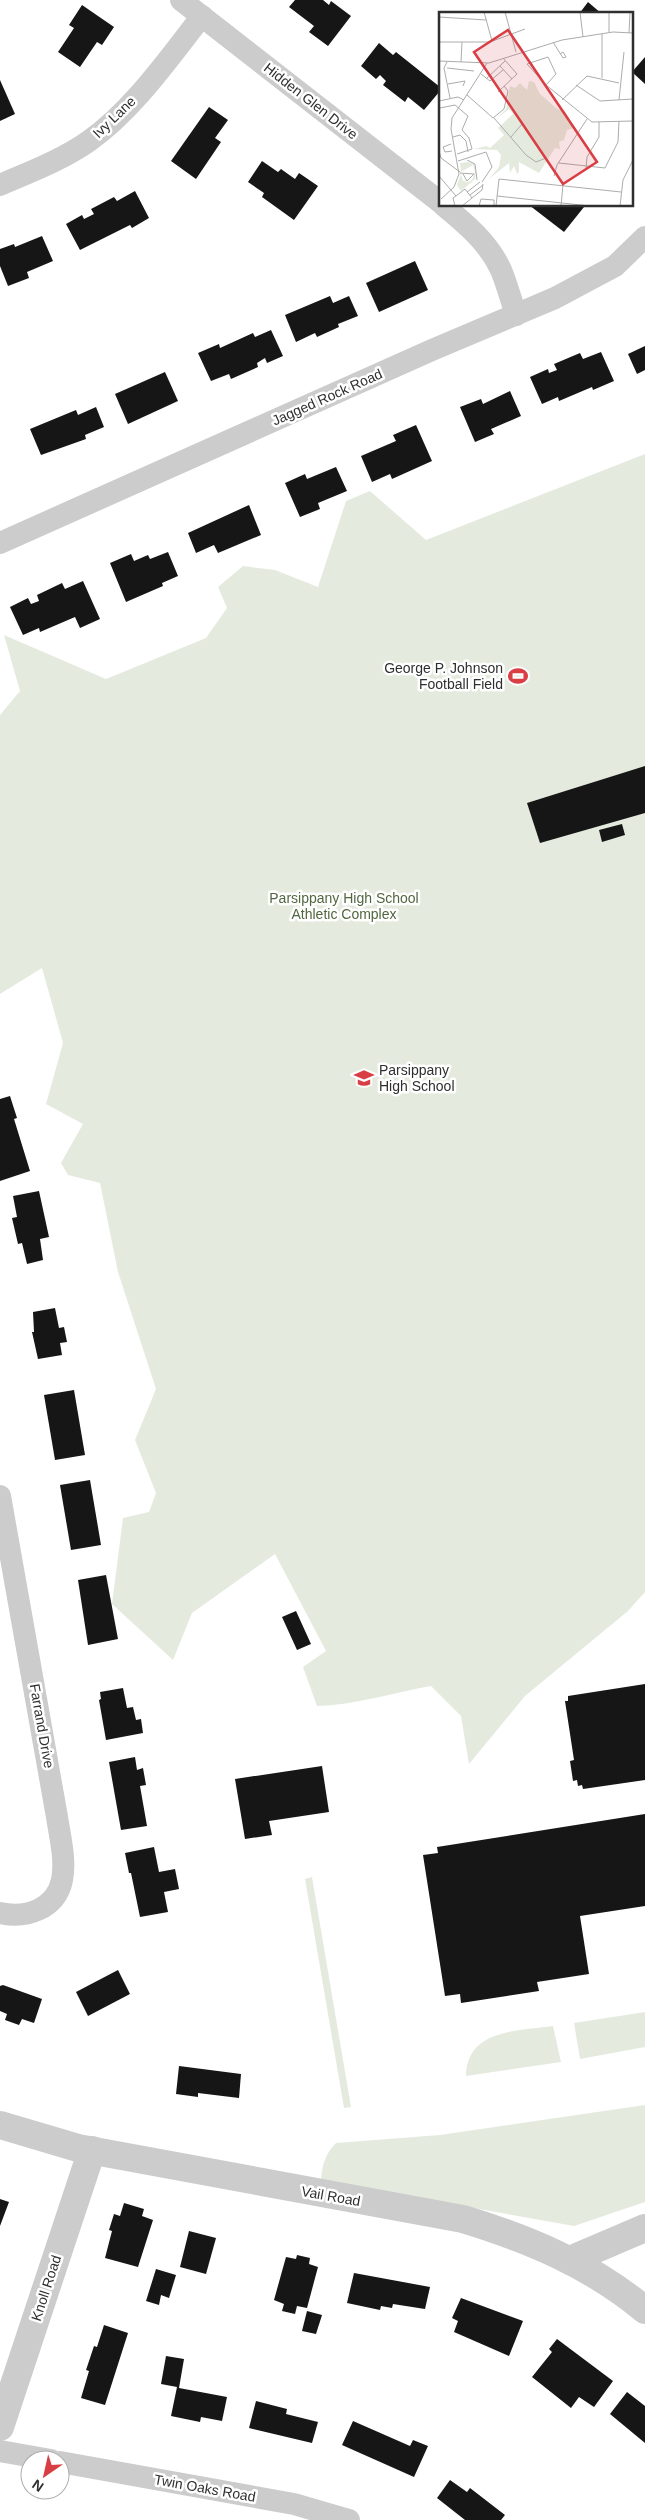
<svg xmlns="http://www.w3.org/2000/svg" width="645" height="2520" viewBox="0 0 645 2520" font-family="Arial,sans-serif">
	<rect width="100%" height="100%" fill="#fff"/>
	<g fill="#e4ebde">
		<path d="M 645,454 L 645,1592 L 628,1611 L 525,1696 L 469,1764 L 461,1716 L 431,1686 C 392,1693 355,1705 317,1706 L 303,1667 L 326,1651 L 275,1554 L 192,1613 L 173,1660 L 112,1604 L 123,1518 L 149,1512 L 156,1493 L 135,1440 L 156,1389 L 118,1272 L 100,1183 L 68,1175 L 61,1163 L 83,1124 L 46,1104 L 63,1043 L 42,968 L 0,994 L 0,715 L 20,691 L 4,635 L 106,679 L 206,638 L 227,608 L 218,587 L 243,566 L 275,570 L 318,587 L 346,501 L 370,491 L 426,540 Z"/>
		<path d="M 312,1877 L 351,2107 L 344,2108 L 305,1879 Z"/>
		<path d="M 645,2012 L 645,2047 L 580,2059 L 574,2023 Z"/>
		<path d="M 553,2026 L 561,2062 L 466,2076 C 467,2029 518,2031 553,2026 Z"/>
		<path d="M 645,2105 L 645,2202 L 574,2226 L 321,2181 C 322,2165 325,2154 336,2143 L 440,2135 Z"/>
	</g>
	<g fill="#161616">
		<path d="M 295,0 L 323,0 L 329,5 L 331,1 L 351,16 L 328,46 L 309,32 L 314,26 L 289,7 Z"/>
		<path d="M 588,2 L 602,14 L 579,14 Z"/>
		<path d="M 82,5 L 114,27 L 102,45 L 97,42 L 80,67 L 58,52 L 74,28 L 69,25 Z"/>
		<path d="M 379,43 L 393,55 L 396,52 L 440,87 L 440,91 L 424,110 L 408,97 L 405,102 L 383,85 L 386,81 L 380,75 L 376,79 L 361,66 Z"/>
		<path d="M 645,57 L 645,84 L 632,72 Z"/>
		<path d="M 0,80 L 15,114 L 0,121 Z"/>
		<path d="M 209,107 L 228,120 L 215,138 L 221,142 L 196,179 L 171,161 Z"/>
		<path d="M 262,161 L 278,172 L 281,169 L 295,179 L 299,173 L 318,186 L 294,220 L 262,197 L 264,193 L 248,182 Z"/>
		<path d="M 135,191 L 149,218 L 132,228 L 130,225 L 80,250 L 66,224 L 82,215 L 84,219 L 94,214 L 91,209 L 114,197 L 117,201 Z"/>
		<path d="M 529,205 L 582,205 L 584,207 L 564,232 Z"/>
		<path d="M 42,236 L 53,261 L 27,272 L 29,278 L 8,286 L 0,266 L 0,249 L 14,244 L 15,247 Z"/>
		<path d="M 415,261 L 428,290 L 379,312 L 366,283 Z"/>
		<path d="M 330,296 L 333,303 L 349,296 L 358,316 L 338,324 L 339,327 L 317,337 L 315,333 L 296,342 L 285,315 Z"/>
		<path d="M 271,330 L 283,356 L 267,363 L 265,358 L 257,363 L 258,367 L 231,379 L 229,374 L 211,381 L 198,353 L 219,344 L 220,348 L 253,333 L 255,337 Z"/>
		<path d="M 645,346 L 645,370 L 637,374 L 628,354 Z"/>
		<path d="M 601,352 L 614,381 L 593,390 L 592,387 L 559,401 L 558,397 L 542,404 L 530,377 L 548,369 L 549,373 L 557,370 L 554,364 L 580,353 L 583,359 Z"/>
		<path d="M 165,372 L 178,401 L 128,424 L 115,394 Z"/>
		<path d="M 510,391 L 521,416 L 491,429 L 494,434 L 475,442 L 460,407 L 481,399 L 483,404 Z"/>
		<path d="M 96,407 L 104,427 L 85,435 L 86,439 L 41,455 L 30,429 L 76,410 L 78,415 Z"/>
		<path d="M 416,425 L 432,461 L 392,479 L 390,474 L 372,482 L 361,456 L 396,441 L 393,435 Z"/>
		<path d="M 336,467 L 347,491 L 318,503 L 320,509 L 300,517 L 285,483 L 305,474 L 307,479 Z"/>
		<path d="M 249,505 L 261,535 L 218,553 L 214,545 L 196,553 L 188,533 Z"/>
		<path d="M 168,552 L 178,576 L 162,583 L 163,586 L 126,602 L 110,563 L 131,554 L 134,561 L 148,555 L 150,559 Z"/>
		<path d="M 83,581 L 100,619 L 80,628 L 75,617 L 40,632 L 39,628 L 23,635 L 10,607 L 28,598 L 31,604 L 39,601 L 37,595 L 62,583 L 65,589 Z"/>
		<path d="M 645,766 L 645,813 L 540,843 L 527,803 Z"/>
		<path d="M 622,824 L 625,835 L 602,842 L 599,830 Z"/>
		<path d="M 10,1096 L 17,1118 L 14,1119 L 30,1171 L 0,1181 L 0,1099 Z"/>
		<path d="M 39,1191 L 49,1237 L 40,1239 L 43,1260 L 27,1264 L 22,1243 L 18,1244 L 12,1218 L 17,1217 L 13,1196 Z"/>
		<path d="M 55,1308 L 59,1328 L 64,1327 L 67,1342 L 60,1343 L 62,1355 L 38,1359 L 32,1332 L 34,1332 L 33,1312 Z"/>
		<path d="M 74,1390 L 85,1455 L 55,1460 L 44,1395 Z"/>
		<path d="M 90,1480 L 101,1545 L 71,1550 L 60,1485 Z"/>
		<path d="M 106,1575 L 118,1639 L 88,1645 L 78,1580 Z"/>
		<path d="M 296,1611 L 311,1644 L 297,1650 L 282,1617 Z"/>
		<path d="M 645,1684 L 645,1780 L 583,1789 L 582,1785 L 578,1786 L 577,1780 L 573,1781 L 570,1761 L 574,1760 L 565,1701 L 568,1701 L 568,1696 Z"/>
		<path d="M 123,1688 L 127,1708 L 133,1707 L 136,1720 L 141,1719 L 143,1733 L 106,1740 L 99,1700 L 101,1699 L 100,1692 Z"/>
		<path d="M 135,1757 L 137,1770 L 143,1768 L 146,1785 L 140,1786 L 147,1826 L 121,1830 L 109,1762 Z"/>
		<path d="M 322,1766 L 329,1812 L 269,1821 L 272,1835 L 245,1839 L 235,1779 Z"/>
		<path d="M 645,1814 L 645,1906 L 580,1916 L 589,1974 L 537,1982 L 539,1991 L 461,2003 L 460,1994 L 445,1996 L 423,1855 L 438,1853 L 437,1847 Z"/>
		<path d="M 154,1847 L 159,1872 L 175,1869 L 179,1889 L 164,1892 L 168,1912 L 140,1917 L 131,1873 L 129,1873 L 125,1853 Z"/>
		<path d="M 118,1970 L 130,1994 L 88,2016 L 76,1992 Z"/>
		<path d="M 3,1985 L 42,1999 L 34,2023 L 22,2019 L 19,2025 L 5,2020 L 7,2014 L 0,2011 L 0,1986 Z"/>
		<path d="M 179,2066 L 241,2074 L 239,2098 L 198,2093 L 198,2097 L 176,2094 Z"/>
		<path d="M 0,2199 L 9,2202 L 0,2226 Z"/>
		<path d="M 124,2203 L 144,2209 L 142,2216 L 153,2220 L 138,2267 L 105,2258 L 112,2231 L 109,2230 L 114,2214 L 120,2216 Z"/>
		<path d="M 189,2231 L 216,2238 L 206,2274 L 180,2267 Z"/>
		<path d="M 297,2255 L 310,2258 L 309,2264 L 318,2267 L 307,2308 L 297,2306 L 295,2314 L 282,2311 L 284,2304 L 274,2300 L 286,2257 L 296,2259 Z"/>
		<path d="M 156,2269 L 176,2275 L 169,2298 L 161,2295 L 159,2305 L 146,2301 Z"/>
		<path d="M 354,2273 L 430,2287 L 425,2309 L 393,2304 L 392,2308 L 381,2306 L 380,2310 L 347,2303 Z"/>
		<path d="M 461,2298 L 523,2321 L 509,2356 L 454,2332 L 458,2321 L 452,2318 Z"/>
		<path d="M 307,2311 L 322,2315 L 316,2334 L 302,2331 Z"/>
		<path d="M 104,2325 L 128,2333 L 105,2405 L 81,2398 L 89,2371 L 86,2370 L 94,2346 L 97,2347 Z"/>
		<path d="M 557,2339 L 613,2381 L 594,2407 L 579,2397 L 571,2408 L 532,2377 L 552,2352 L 549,2349 Z"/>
		<path d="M 166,2356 L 184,2359 L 179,2388 L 227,2397 L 222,2421 L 201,2417 L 200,2422 L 171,2416 L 177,2387 L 161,2384 Z"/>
		<path d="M 627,2392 L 645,2406 L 645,2443 L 610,2414 Z"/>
		<path d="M 256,2401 L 287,2409 L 286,2414 L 318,2422 L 312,2443 L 249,2428 Z"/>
		<path d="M 353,2421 L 410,2446 L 413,2440 L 428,2446 L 414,2477 L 342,2445 Z"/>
		<path d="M 450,2480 L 467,2492 L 470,2488 L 505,2515 L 501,2520 L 465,2520 L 437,2498 Z"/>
	</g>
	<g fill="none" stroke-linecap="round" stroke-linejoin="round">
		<g stroke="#ccc" stroke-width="22">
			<path d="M 181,0 L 440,202"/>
			<path d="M 0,185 C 30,172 62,160 89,141 C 133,110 169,58 202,16"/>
			<path d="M 443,205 C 465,223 489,243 501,270 C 507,284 511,300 516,315"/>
			<path d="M 0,543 L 432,350 L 555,298 L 615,266 L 645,237"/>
			<path d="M 0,1496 L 57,1817 C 60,1837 66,1860 62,1880 C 56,1909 26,1919 0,1913"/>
			<path d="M 0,2451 L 51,2460"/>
			<path d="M 60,2462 L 294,2504 L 349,2520"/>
		</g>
		<g stroke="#ccc" stroke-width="28">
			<path d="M 0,2125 L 78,2148 L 463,2219 C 529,2239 591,2265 645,2310"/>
			<path d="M 570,2260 L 645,2228"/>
			<path d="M 0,2427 L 92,2150"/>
		</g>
	</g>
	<defs>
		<symbol id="stadium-bare" viewBox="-9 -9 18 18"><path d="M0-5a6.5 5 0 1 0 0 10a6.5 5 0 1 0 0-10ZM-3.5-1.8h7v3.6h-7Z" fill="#d93e44" stroke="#fff" stroke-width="2.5" paint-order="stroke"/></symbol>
		<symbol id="school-bare" viewBox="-9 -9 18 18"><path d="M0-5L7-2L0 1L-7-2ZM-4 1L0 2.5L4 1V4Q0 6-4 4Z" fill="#d93e44" stroke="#fff" stroke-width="2.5" paint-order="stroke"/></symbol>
	</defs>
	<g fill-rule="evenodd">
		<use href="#stadium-bare" x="504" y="662" width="28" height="28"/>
		<use href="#school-bare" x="350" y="1064" width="28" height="28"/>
	</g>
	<g text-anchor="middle" stroke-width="5" stroke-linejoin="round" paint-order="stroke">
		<g font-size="14" fill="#2f2f2f" stroke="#fff">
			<text transform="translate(311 101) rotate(38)" y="5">Hidden Glen Drive</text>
			<text transform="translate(114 117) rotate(-44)" y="5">Ivy Lane</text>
			<text transform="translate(327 397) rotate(-24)" y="5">Jagged Rock Road</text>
			<text transform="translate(42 1726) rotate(80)" y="5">Farrand Drive</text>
			<text transform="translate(331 2196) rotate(10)" y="5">Vail Road</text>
			<text transform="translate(46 2288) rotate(-72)" y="5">Knoll Road</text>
			<text transform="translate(205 2488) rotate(10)" y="5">Twin Oaks Road</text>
		</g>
		<g font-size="14" fill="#2f2f2f" stroke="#fff" text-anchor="end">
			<text x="503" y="673">George P. Johnson<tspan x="503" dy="16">Football Field</tspan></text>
			<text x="379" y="1075" text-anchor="start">Parsippany<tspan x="379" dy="16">High School</tspan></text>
		</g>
		<g font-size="14" fill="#51673f" stroke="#fff">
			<text x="344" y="903">Parsippany High School<tspan x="344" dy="16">Athletic Complex</tspan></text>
		</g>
	</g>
	<g transform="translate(439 12)">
		<rect width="194" height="194" fill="#fff"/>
		<path d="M 90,69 L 95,70 L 101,82 L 118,97 L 126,99 L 135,116 L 128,118 L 125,128 L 120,130 L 121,137 L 116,136 L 100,161 L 80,150 L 80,160 L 78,162 L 75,154 L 71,161 L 70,151 L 50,167 L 60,155 L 62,143 L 58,138 L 35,137 L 47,134 L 51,136 L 65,123 L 59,116 L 74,102 L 70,97 L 57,107 L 67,97 L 71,74 L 76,76 L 81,71 L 88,78 ZM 29,150 L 35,152 L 37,159 L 36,167 L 22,179 L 18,173 L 22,162 L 24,169 L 29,170 L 33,168 L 36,160 L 34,153 L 22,160 L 21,151 Z" fill="#e4ebde"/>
		<path fill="none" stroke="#acacac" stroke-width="1" d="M 45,0 L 53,29M 66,0 L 77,40M 141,0 L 144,25M 0,5 L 47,8M 170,20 L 170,0M 190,21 L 191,0M 0,30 L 51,30 L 86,17M 114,30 L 124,46 L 127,45 L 124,40 L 121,42M 109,45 L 117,62 L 107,73 L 88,52 ZM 0,49 L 50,51 L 123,28 L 174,20 L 194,21M 8,50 L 5,56 L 11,86M 22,50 L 23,30M 61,54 L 73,67M 8,56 L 35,59M 42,62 L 51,69 L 64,58M 163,66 L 163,22M 47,67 L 66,49M 9,72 L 26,69 L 24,74M 107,73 L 153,110 L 194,109M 137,73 L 161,89 L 194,87M 59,80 L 78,62 L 64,46M 28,83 L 54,106 L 65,97 L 69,79 L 65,74M 123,88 L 148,64 L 180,71M 180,88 L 185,40M 0,89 L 19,85 L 25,88M 1,96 L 16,93 L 29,104 L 23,118 L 30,126 L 33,137 L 18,142M 55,106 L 87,143 L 97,150 L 107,146M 14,125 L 21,123 L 27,129 L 29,140M 72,125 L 83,112M 12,132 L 4,135 L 6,140 L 13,139M 0,139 L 2,146 L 21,160M 28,148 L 36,152 L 38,168M 19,149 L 47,140 L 53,155 L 43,170M 120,151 L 166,156 L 179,130 L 180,109M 147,156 L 148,145 L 160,125 L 160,110M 21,161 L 35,162 L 28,169 L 24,162M 0,164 L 17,184 L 14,186 L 16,194M 115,164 L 118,153 L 148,107M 28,180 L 41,170M 31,183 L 44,173M 17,184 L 26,177 L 33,186M 58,184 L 151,194M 2,187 L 15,175 L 20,162 L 12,117 L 13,106 L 48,51M 23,194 L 43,178 L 44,172M 40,194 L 42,187 L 55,188 L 55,194M 57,194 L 60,167 L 182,180M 122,194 L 124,173M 181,194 L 184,168 L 194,148"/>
		<path fill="#d93e44" fill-opacity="0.15" stroke="#d93e44" stroke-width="2.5" d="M 69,18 L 158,150 L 124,172 L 35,40 Z"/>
		<rect width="194" height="194" fill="none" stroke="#2f2f2f" stroke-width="2.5"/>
	</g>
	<g transform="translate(45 2475) rotate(214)"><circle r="24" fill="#ffffff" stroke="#acacac"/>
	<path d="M0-4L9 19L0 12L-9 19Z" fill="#d93e44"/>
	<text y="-8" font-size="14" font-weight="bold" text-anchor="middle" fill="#2f2f2f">N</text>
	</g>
</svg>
